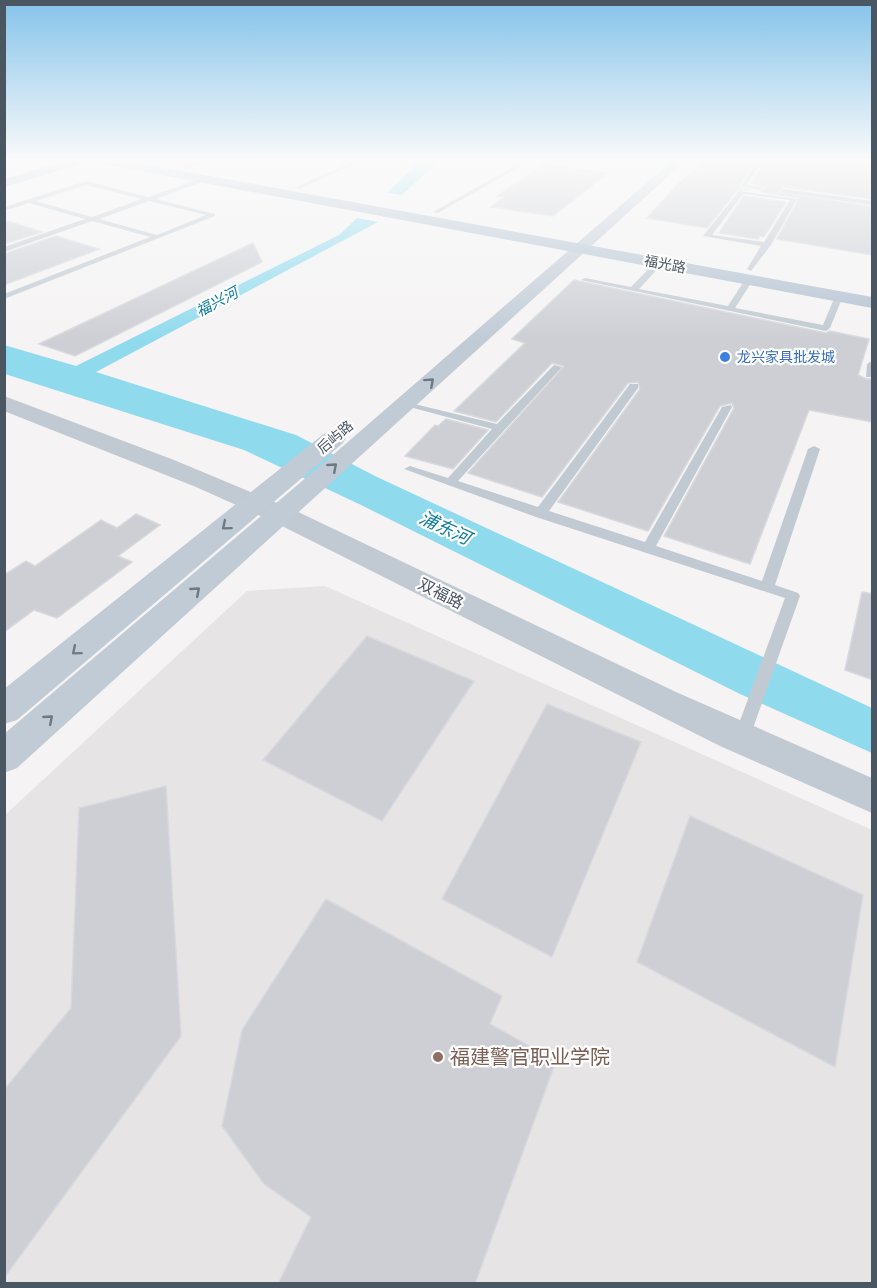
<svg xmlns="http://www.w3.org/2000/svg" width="877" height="1288" viewBox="0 0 877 1288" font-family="'PT Sans Narrow','Noto Sans SC',sans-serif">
	<rect width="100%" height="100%" fill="#f5f3f3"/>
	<path fill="#e6e4e5" d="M 325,586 L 872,830 L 872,1283 L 5,1284 L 5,815 L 247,591 Z"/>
	<g fill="#90daee">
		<path d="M 421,160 L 439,161 L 402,195 L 387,193 Z"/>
		<path d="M 357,218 L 378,222 L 96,372 L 296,435 L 375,476 L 872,708 L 872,753 L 740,694 L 359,504 L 244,450 L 5,374 L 4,345 L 76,366 L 339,235 Z"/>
	</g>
	<g fill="#cdcfd5" stroke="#d7d9de" stroke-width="1.5">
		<path d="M 707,160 L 756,160 L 739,185 L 741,188 L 751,190 L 737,190 L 707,228 L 647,218 L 679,183 Z"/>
		<path d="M 766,160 L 849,160 L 873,162 L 873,199 L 783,187 L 779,192 L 873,207 L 873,255 L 777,239 L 799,198 L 761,192 L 765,187 L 751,183 Z"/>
		<path d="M 545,164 L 608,173 L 553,216 L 491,207 L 504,197 L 497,196 Z"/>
		<path d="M 744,196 L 786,202 L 764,237 L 760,236 L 758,239 L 719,233 Z"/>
		<path d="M 4,220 L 42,232 L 4,244 Z"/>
		<path d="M 56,236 L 99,249 L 4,285 L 4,254 Z"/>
		<path d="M 253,243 L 262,262 L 75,356 L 39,344 Z"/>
		<path d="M 574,280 L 826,333 L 830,331 L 869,339 L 858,375 L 866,379 L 873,379 L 873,422 L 809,410 L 750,564 L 664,536 L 734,408 L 732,403 L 720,406 L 648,531 L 558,502 L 640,389 L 638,382 L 628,383 L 542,497 L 468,473 L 564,366 L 552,363 L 496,422 L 454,411 L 525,343 L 512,339 Z"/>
		<path d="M 446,419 L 488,430 L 453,469 L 405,456 L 435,425 L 438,426 Z"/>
		<path d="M 136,514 L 160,525 L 118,556 L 132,562 L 57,618 L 34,610 L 4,632 L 4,575 L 26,561 L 35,566 L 101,520 L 117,528 Z"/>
		<path d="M 862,592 L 873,594 L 873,680 L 845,670 Z"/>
		<path d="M 367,636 L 474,681 L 382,821 L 263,760 Z"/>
		<path d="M 547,704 L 641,742 L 552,957 L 442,899 Z"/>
		<path d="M 166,786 L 181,1036 L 4,1278 L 4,1090 L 71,1008 L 79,808 Z"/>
		<path d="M 690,816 L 863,895 L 835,1067 L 637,962 Z"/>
		<path d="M 326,899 L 502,996 L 490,1024 L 556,1061 L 475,1284 L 278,1284 L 311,1217 L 264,1184 L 222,1126 L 242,1030 Z"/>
	</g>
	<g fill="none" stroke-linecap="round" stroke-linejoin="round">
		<g fill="#c1cad2" fill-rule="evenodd">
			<path d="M 203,160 L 211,160 L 188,168 L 183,167 Z"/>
			<path d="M 356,160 L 363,160 L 299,189 L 294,188 Z"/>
			<path d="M 556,160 L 592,160 L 580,164 Z"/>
			<path d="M 758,160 L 764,160 L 747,184 L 763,188 L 760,190 L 741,186 Z"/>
			<path d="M 518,164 L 523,165 L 438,213 L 433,212 Z"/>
			<path d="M 205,177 L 207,180 L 156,199 L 215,214 L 215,216 L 4,299 L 4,294 L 150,237 L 92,221 L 4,252 L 4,247 L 85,219 L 29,203 L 4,211 L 4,207 L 86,181 L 148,197 ZM 86,185 L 142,199 L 92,217 L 36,201 ZM 149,201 L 206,215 L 157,235 L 99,219 Z"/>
			<path d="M 783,189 L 872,201 L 872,205 L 781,192 Z"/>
			<path d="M 739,191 L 797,199 L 771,245 L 751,271 L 747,269 L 761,246 L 703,236 ZM 743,194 L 790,200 L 764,242 L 712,235 Z"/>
			<path d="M 656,261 L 663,263 L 639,289 L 728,306 L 746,278 L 749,278 L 753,280 L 735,308 L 823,325 L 836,294 L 843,296 L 830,328 L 826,331 L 581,280 L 585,278 L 631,287 Z"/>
			<path d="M 872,361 L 872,377 L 866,377 L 867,364 Z"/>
			<path d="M 554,365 L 562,367 L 458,481 L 538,507 L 630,384 L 638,384 L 638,388 L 549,511 L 645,542 L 722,407 L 731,405 L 732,407 L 656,546 L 762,581 L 808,449 L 814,446 L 820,449 L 775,585 L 798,593 L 800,596 L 747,745 L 741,747 L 735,745 L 733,740 L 785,598 L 536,517 L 404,469 L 410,466 L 448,478 L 492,429 L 402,405 L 402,401 L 497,424 Z"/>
		</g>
		<path fill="#c1cad2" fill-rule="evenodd" d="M 4,396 L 174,460 L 294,510 L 676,692 L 872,778 L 872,813 L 720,746 L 274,522 L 196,487 L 4,411 Z"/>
		<g fill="#c1cbd6" fill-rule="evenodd">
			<path d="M 673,160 L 686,160 L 17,768 L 4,773 L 4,734 L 334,454 Z"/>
			<path d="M 334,431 L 343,433 L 346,438 L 343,443 L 17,720 L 4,724 L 4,689 L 325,433 Z"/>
		</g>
		<g fill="#b3c2d1" fill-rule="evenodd">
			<path d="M 69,160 L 88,160 L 86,163 L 4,187 L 4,179 Z"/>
			<path d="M 97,160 L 122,160 L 872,297 L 872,308 L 103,164 Z"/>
		</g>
	</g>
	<defs><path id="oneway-chevron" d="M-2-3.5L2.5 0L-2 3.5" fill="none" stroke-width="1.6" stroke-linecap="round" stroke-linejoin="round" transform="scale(1.5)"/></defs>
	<g stroke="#6e7984">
		<use href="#oneway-chevron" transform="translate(430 382) rotate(-42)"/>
		<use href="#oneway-chevron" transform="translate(333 467) rotate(-41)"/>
		<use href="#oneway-chevron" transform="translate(226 526) rotate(140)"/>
		<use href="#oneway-chevron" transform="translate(196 591) rotate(-41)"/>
		<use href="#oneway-chevron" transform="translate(76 651) rotate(140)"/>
		<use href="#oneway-chevron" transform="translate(49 719) rotate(-41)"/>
	</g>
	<linearGradient id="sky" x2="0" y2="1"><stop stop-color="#85c3ea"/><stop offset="0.47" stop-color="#fafafa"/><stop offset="1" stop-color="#fafafa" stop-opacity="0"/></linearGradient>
	<rect width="877" height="340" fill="url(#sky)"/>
	<circle fill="#3f7fe0" stroke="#fff" stroke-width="2" cx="725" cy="357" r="6"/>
	<circle fill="#8d6e63" stroke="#fff" stroke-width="2" cx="438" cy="1057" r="6"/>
	<g text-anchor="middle" stroke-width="4.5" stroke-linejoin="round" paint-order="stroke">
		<g font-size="14" fill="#4a5661" stroke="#fff">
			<text transform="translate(665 264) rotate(11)" y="5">福光路</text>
			<text transform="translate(335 437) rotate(-40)" y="5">后屿路</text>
		</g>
		<g font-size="14" fill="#366cbe" stroke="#fff" text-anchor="start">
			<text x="737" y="362">龙兴家具批发城</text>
		</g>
		<g font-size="15" font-style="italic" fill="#0c7c9b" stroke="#fff">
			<text transform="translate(217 302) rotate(-28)" y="5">福兴河</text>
		</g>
		<g font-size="16" fill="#4a5661" stroke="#fff">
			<text transform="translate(441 593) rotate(27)" y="6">双福路</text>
		</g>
		<g font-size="18" font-style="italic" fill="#0c7c9b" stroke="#fff">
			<text transform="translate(445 528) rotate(25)" y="6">浦东河</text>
		</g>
		<g font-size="20" fill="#785e54" stroke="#fff" text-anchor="start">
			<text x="450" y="1064">福建警官职业学院</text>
		</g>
	</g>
	<rect width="877" height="1288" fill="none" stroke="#4a5661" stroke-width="12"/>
</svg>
